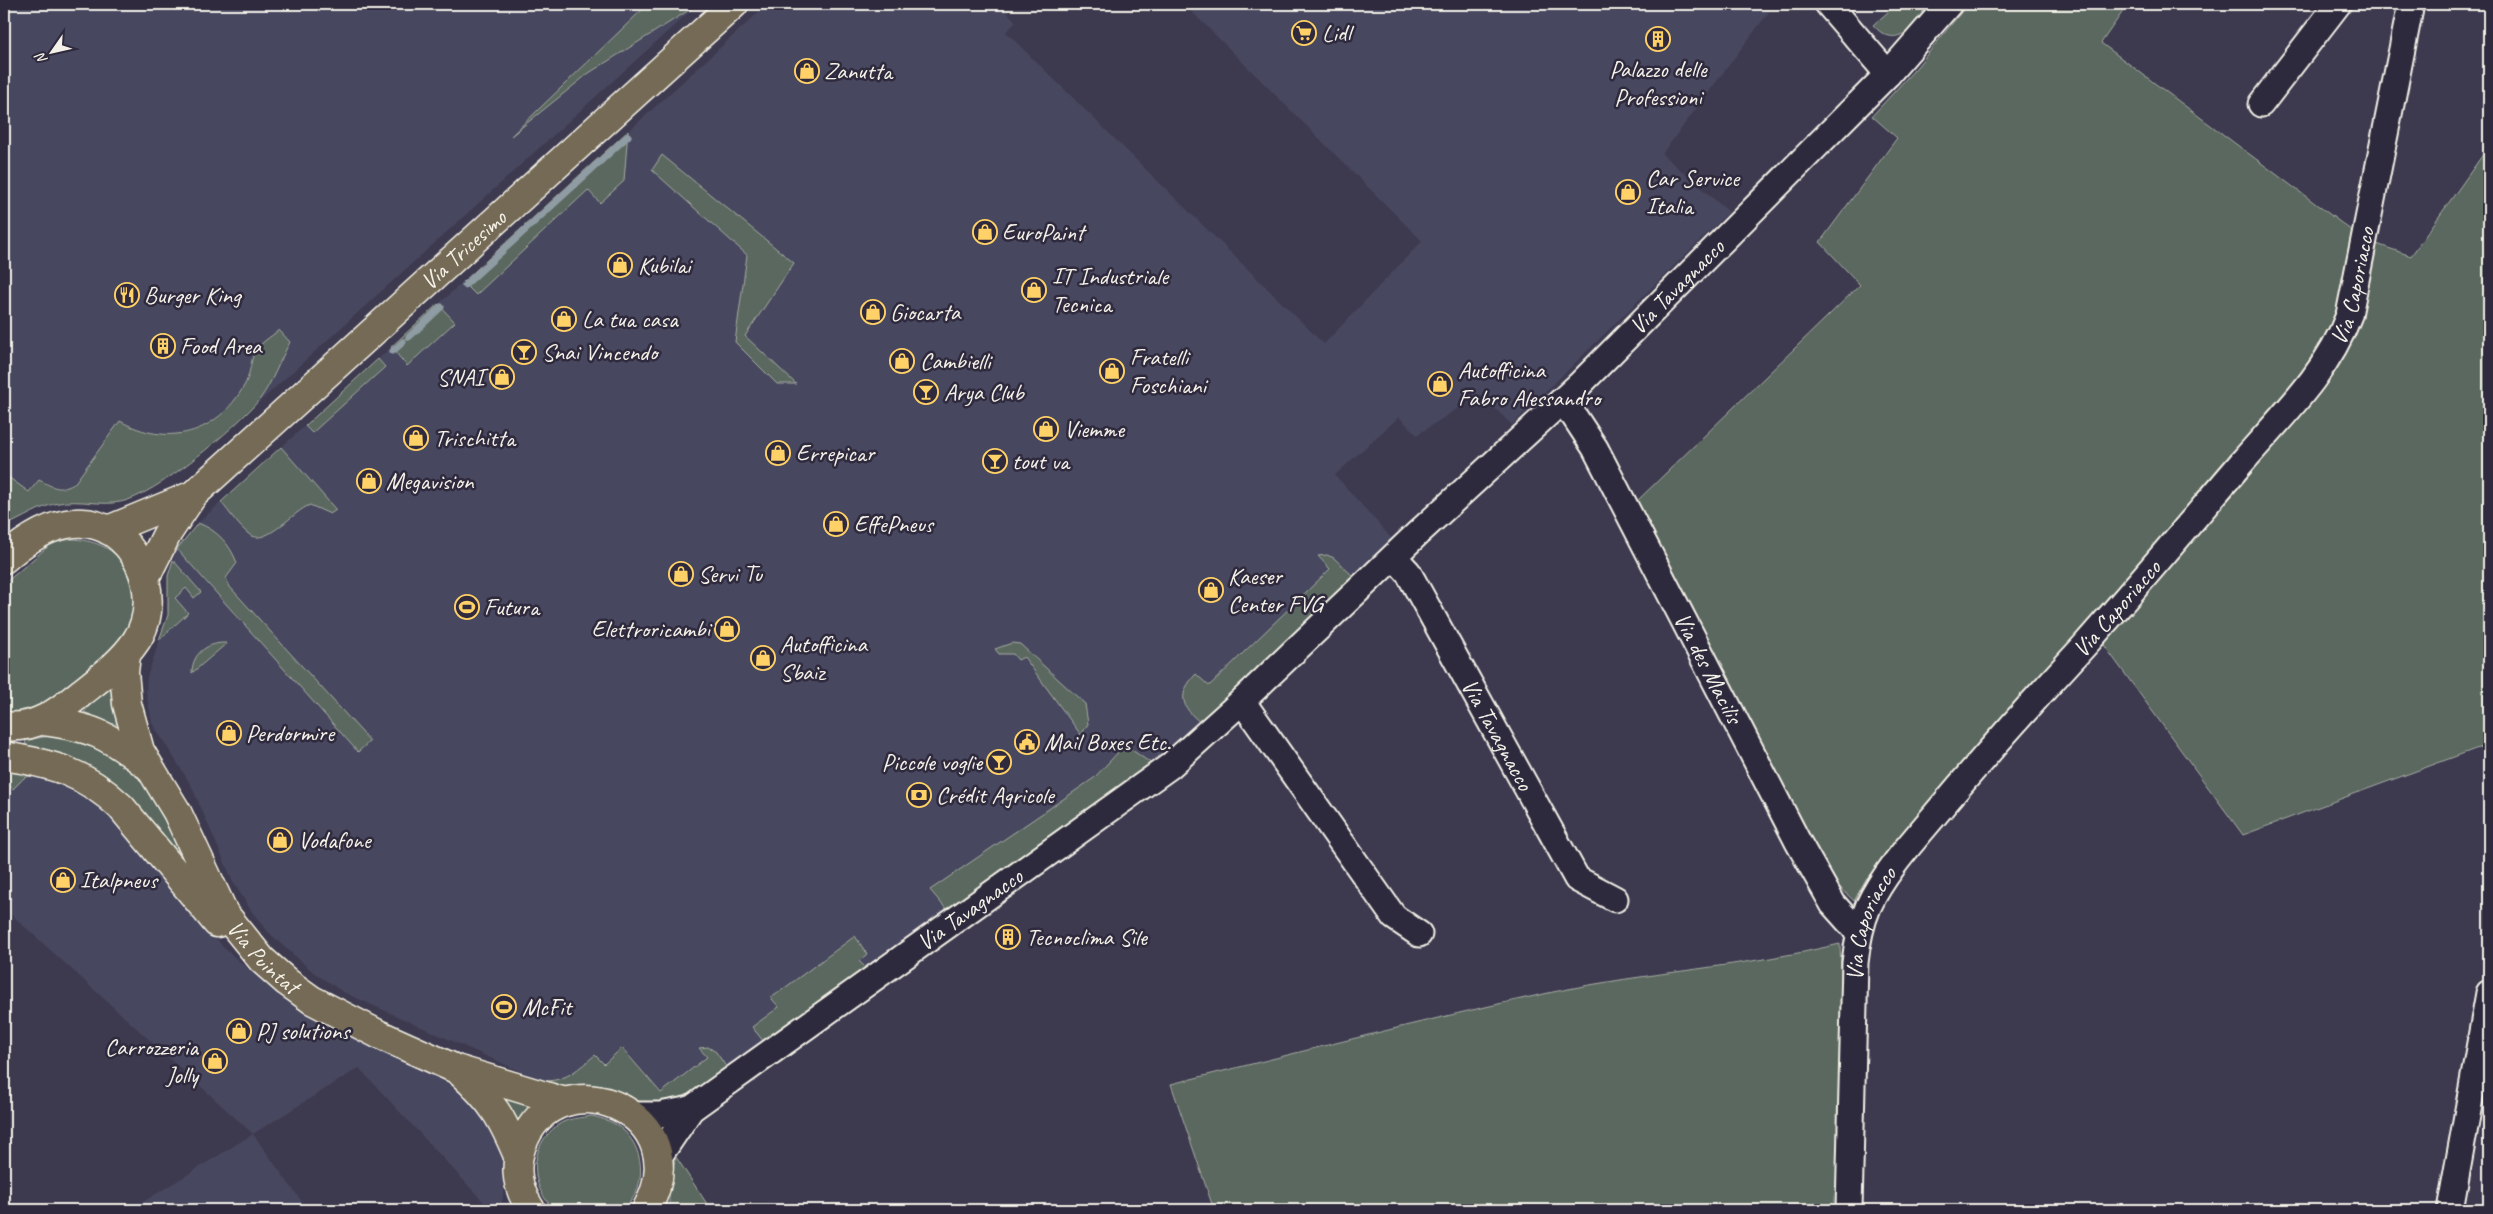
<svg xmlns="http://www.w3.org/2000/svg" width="2493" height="1214" viewBox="0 0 2493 1214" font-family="Caveat,sans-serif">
	<rect width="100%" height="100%" fill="#3d3a50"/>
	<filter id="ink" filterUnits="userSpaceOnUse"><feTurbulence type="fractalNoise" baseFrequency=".02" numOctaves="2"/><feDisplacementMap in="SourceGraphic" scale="10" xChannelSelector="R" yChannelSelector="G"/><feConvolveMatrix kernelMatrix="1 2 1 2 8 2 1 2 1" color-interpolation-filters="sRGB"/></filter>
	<g filter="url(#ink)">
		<g fill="#47465e">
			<path d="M 4,4 L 698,4 L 244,416 L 261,397 L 290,342 L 254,352 L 245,386 L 230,405 L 213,421 L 193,430 L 172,436 L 138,430 L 120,421 L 74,484 L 57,489 L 39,480 L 29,492 L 4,474 Z"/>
			<path d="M 768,4 L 1000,4 L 1016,22 L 1006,32 L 1324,344 L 1422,241 L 1184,4 L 1775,4 L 1662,154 L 1729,212 L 1512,425 L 1480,394 L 1417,435 L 1399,417 L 1335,475 L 1393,540 L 1182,741 L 684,1098 L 661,1093 L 622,1048 L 603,1064 L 595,1055 L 570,1076 L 560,1080 L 547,1081 L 533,1077 L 343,992 L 313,972 L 268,932 L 252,912 L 233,882 L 191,785 L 152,723 L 146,692 L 147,677 L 168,615 L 168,576 L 171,565 L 177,549 L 198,523 Z"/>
			<path d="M 4,763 L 46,771 L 105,804 L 224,948 L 286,1001 L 327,1026 L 443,1079 L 465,1092 L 484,1110 L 503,1155 L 503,1198 L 499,1210 L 491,1210 L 359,1068 L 253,1134 L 308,1210 L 130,1210 L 253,1134 L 4,908 Z"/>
		</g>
		<g fill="#5a685e" stroke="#a7aca3">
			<path d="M 648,4 L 691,4 L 694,7 L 589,73 L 511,136 Z"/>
			<path d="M 1893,4 L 1931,4 C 1916,23 1898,53 1873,25 L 1895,6 Z"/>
			<path d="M 1968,4 L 2128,4 L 2101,43 L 2352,231 L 2341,302 L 2322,349 L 1866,879 L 1854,901 L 1830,878 L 1635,503 L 1860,285 L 1820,242 L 1897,138 L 1872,116 L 1916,68 Z"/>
			<path d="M 628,131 L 624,181 L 600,203 L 588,190 L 476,295 L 463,282 Z"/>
			<path d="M 2489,146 L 2489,744 L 2243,835 L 2101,641 L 2326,379 L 2371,242 L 2411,256 Z"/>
			<path d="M 662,155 L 794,263 L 745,336 L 796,384 L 777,384 L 735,342 L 747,255 L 652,170 Z"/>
			<path d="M 438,304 L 455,322 L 407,366 L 391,347 Z"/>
			<path d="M 279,330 L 290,342 C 280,360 272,383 260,399 C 238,426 154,497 120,502 C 100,506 80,499 59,503 C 39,506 23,519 4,526 L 4,474 L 29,492 L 39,480 C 53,487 60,492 74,484 L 120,421 C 168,447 216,435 244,386 C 250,376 250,364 254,353 C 257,345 272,336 279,330 Z"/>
			<path d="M 378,359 L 385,367 L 312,433 L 305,426 Z"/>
			<path d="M 281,447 L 336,510 L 330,514 L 310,505 C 293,511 267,546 250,535 C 239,527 230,513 221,502 Z"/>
			<path d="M 198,523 C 217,530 230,544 237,563 L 226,578 L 230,587 L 370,741 L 358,752 L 177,549 Z"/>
			<path d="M 72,539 C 92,540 113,547 124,565 C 132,578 137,593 134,608 C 133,619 125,631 119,639 C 107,654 51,703 34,710 C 24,714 14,714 4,713 L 4,584 L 52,543 Z"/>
			<path d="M 1327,555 L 1334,558 L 1355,578 L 1201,723 C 1181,707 1177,694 1196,674 L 1209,686 L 1330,569 L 1318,556 Z"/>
			<path d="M 173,560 L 201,592 L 194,598 L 186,588 L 175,598 L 188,613 L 159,640 L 168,615 L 168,576 Z"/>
			<path d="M 227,643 L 192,673 C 192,653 208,642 227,643 Z"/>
			<path d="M 1012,643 L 1020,644 L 1085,704 L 1088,724 L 1081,735 L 1024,657 L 1018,660 L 1013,654 L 999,654 L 995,649 Z"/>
			<path d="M 104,690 L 111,690 C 113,693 118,719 117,724 L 112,724 L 84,712 Z"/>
			<path d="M 56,735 C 114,743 142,773 167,824 C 172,835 181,847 176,860 L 25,745 L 26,740 Z"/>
			<path d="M 1125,745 L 1152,764 L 947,910 L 930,890 L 1094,778 Z"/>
			<path d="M 4,763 L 46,771 L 24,778 L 13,789 L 4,780 Z"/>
			<path d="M 855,936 L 867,954 L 859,961 L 866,968 L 764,1042 L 752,1027 L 779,1007 L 771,998 Z"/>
			<path d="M 1840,944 L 1848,1210 L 1214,1210 L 1171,1084 C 1298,1053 1426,1019 1553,992 C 1648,972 1745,967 1840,944 Z"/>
			<path d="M 708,1047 L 716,1052 L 727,1068 L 684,1098 L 648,1109 L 547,1081 C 568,1080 579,1068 595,1055 L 604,1064 L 622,1048 L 661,1093 L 707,1057 L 699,1048 Z"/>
			<path d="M 497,1091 L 536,1104 L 516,1126 Z"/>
			<path d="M 592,1116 C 604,1119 615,1122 624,1131 C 646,1151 647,1191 622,1210 L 555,1210 C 529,1187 528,1146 558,1125 C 568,1118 580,1118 592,1116 Z"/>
			<path d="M 676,1157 L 711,1210 L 669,1210 L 669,1181 Z"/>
		</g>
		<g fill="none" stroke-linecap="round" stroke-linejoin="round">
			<g stroke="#8f9ca3" stroke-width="7">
				<path d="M 465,285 L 628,136"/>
				<path d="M 409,337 L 441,307"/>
				<path d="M 393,351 L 403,342"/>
			</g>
			<defs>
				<g id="minor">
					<path d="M 1828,4 L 1888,74"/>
					<path d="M 2261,104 L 2338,4"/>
					<path id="s1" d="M 1561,402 L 1574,416 L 1595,448 L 1798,842 L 1833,904 L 1858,932"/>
					<path id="s2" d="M 1394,557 L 1408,572 L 1577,879 L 1615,899"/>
					<path d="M 1242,701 L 1394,917 L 1419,934"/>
					<path d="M 634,1115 L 660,1115 L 691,1109"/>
					<path id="s3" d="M 658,1158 L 691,1109 L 1170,766 L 1242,701 L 1417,534 L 1579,385 L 1888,74 L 1949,4"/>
					<path id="s4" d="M 1849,1210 L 1855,963 C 1857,943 1860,926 1868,907 C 1884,872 1914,840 1939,810 C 1986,754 2034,700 2084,646 C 2138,585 2190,523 2243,461 C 2282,416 2328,372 2349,315 L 2411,4"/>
					<path d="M 2450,1210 L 2489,993"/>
				</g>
				<g id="major">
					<path d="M 108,530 L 193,495"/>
					<path d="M 4,559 C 22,543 48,525 74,523 C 133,518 167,595 136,641 C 122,662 100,678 81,693 C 58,712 35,730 4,726"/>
					<path id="s5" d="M 146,576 L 167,534 L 193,495 L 734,4"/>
					<path id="s6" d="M 126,655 L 124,672 L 127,704 L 140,751 L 177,812 L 224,913 L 262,960 L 287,982 L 312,1000 L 380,1035 L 456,1069 L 565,1102"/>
					<path d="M 43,721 C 91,727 107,734 145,764"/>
					<path d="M 4,756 C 53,764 84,772 121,807 L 217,923"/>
					<path d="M 461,1073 C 493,1102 502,1118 518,1156"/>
					<path d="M 531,1210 C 518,1189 513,1170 522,1145 C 557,1052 702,1114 646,1210"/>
				</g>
			</defs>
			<use href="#minor" stroke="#f4f1e8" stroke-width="29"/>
			<use href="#major" stroke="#f4f1e8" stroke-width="31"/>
			<use href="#minor" stroke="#2f2a3d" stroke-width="25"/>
			<use href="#major" stroke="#746b55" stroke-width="28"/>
		</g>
	</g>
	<defs>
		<symbol id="supermarket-ring" viewBox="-11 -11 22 22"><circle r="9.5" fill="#2f2a3d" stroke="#ffd166" stroke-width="1.5"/><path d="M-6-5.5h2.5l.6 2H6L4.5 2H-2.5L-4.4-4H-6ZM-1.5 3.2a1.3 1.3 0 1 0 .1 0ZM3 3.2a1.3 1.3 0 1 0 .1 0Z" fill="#ffd166"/></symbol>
		<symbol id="building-ring" viewBox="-11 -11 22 22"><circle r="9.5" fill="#2f2a3d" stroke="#ffd166" stroke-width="1.5"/><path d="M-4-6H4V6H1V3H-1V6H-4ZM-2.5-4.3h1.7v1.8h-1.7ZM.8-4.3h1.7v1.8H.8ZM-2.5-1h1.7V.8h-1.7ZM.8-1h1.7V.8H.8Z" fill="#ffd166"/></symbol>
		<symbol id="shop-ring" viewBox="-11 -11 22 22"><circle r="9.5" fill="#2f2a3d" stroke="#ffd166" stroke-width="1.5"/><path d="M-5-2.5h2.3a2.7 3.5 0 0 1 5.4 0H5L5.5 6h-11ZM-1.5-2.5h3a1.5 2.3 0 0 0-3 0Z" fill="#ffd166"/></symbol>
		<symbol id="restaurant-ring" viewBox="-11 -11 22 22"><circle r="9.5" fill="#2f2a3d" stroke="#ffd166" stroke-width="1.5"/><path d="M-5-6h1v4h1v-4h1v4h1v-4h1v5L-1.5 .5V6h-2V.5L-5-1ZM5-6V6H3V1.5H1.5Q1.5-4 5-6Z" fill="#ffd166"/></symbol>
		<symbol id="bar-ring" viewBox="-11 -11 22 22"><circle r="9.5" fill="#2f2a3d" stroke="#ffd166" stroke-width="1.5"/><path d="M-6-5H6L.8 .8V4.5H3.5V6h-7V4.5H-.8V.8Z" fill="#ffd166"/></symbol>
		<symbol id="stadium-ring" viewBox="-11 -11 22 22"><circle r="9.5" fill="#2f2a3d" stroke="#ffd166" stroke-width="1.5"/><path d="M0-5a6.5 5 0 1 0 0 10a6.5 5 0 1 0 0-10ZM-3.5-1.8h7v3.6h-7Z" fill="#ffd166"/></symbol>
		<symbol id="civic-ring" viewBox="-11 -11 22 22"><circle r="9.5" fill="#2f2a3d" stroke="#ffd166" stroke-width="1.5"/><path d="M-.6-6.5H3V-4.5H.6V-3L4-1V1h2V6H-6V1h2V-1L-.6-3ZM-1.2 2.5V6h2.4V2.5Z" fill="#ffd166"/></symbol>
		<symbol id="bank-ring" viewBox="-11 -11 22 22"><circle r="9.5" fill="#2f2a3d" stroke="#ffd166" stroke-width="1.5"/><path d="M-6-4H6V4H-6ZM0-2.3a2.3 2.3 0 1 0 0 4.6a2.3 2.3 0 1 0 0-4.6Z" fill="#ffd166"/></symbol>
	</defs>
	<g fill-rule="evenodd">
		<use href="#supermarket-ring" x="1290" y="19" width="28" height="28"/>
		<use href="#building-ring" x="1644" y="25" width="28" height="28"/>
		<use href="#shop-ring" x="793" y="57" width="28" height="28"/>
		<use href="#shop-ring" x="1614" y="178" width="28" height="28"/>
		<use href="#shop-ring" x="971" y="218" width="28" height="28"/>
		<use href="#shop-ring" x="606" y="251" width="28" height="28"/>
		<use href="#shop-ring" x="1020" y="276" width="28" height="28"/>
		<use href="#restaurant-ring" x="113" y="281" width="28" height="28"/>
		<use href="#shop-ring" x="859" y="298" width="28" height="28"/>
		<use href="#shop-ring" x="550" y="305" width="28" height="28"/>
		<use href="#building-ring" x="149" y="332" width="28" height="28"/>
		<use href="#bar-ring" x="510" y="338" width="28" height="28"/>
		<use href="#shop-ring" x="888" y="347" width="28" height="28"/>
		<use href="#shop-ring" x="1098" y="357" width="28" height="28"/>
		<use href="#shop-ring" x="488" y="363" width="28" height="28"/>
		<use href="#shop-ring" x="1426" y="370" width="28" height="28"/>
		<use href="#bar-ring" x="912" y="378" width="28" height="28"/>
		<use href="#shop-ring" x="1032" y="415" width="28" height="28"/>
		<use href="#shop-ring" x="402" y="424" width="28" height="28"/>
		<use href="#shop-ring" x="764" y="439" width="28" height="28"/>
		<use href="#bar-ring" x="981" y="447" width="28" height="28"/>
		<use href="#shop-ring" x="355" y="467" width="28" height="28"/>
		<use href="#shop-ring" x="822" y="510" width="28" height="28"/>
		<use href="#shop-ring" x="667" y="560" width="28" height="28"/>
		<use href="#shop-ring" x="1197" y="576" width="28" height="28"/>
		<use href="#stadium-ring" x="453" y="593" width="28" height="28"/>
		<use href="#shop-ring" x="713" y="615" width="28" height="28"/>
		<use href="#shop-ring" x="749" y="644" width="28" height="28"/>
		<use href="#shop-ring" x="215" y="719" width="28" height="28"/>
		<use href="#civic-ring" x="1013" y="728" width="28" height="28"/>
		<use href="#bar-ring" x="985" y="748" width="28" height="28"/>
		<use href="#bank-ring" x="905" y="781" width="28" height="28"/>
		<use href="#shop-ring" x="266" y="826" width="28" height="28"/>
		<use href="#shop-ring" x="49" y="866" width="28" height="28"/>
		<use href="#building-ring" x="994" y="923" width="28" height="28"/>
		<use href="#stadium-ring" x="490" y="993" width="28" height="28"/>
		<use href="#shop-ring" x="225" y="1017" width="28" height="28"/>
		<use href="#shop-ring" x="201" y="1047" width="28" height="28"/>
	</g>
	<g text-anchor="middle" stroke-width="5" stroke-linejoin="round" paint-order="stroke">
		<g font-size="24" fill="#f4f1e8" stroke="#2f2a3d" text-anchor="start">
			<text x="1322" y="41">Lidl</text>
			<text x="1658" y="77" text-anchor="middle">Palazzo delle<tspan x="1658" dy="28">Professioni</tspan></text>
			<text x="824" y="79">Zanutta</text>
			<text x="1646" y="186">Car Service<tspan x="1646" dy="28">Italia</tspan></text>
			<text x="1002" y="240">EuroPaint</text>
			<text x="638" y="273">Kubilai</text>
			<text x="1052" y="284">IT Industriale<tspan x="1052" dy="28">Tecnica</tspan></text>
			<text x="144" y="303">Burger King</text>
			<text x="890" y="320">Giocarta</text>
			<text x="582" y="327">La tua casa</text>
			<text x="180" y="354">Food Area</text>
			<text x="542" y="360">Snai Vincendo</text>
			<text x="1130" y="365">Fratelli<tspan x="1130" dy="28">Foschiani</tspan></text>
			<text x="920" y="369">Cambielli</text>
			<text x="1458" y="378">Autofficina<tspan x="1458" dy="28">Fabro Alessandro</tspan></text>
			<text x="484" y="385" text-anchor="end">SNAI</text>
			<text x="944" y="400">Arya Club</text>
			<text x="1064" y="437">Viemme</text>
			<text x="434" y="446">Trischitta</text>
			<text x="796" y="461">Errepicar</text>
			<text x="1012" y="469">tout va</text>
			<text x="386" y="489">Megavision</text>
			<text x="854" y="532">EffePneus</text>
			<text x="698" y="582">Servi Tu</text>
			<text x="1228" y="584">Kaeser<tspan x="1228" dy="28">Center FVG</tspan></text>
			<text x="484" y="615">Futura</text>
			<text x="710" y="637" text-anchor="end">Elettroricambi</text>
			<text x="780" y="652">Autofficina<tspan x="780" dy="28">Sbaiz</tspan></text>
			<text x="246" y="741">Perdormire</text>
			<text x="1044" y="750">Mail Boxes Etc.</text>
			<text x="982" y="770" text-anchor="end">Piccole voglie</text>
			<text x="936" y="803">Crédit Agricole</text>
			<text x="298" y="848">Vodafone</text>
			<text x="80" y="888">Italpneus</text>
			<text x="1026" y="945">Tecnoclima Sile</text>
			<text x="522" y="1015">McFit</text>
			<text x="256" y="1039">PJ solutions</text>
			<text x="198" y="1055" text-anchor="end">Carrozzeria<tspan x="198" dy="28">Jolly</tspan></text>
		</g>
		<g font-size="24" fill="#f4f1e8" stroke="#2f2a3d">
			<text dy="8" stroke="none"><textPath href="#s5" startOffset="459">Via Tricesimo</textPath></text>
			<text dy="8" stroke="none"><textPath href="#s4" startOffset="1099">Via Caporiacco</textPath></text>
			<text dy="8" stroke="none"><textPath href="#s3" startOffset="1346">Via Tavagnacco</textPath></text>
			<text dy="8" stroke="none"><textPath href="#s4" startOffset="694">Via Caporiacco</textPath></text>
			<text dy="8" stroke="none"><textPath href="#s1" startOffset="305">Via des Macilis</textPath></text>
			<text dy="8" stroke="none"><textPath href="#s2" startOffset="206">Via Tavagnacco</textPath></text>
			<text dy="8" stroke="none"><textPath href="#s3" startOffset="402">Via Tavagnacco</textPath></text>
			<text dy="8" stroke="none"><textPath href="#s4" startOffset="289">Via Caporiacco</textPath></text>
			<text dy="8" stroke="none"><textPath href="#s6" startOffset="340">Via Puintat</textPath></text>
		</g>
	</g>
	<rect width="2493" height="1214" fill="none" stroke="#2f2a3d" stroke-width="20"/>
	<rect x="10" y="10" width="2473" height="1194" fill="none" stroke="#f4f1e8" stroke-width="2" filter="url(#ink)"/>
	<g transform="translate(52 52) rotate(236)" stroke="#2f2a3d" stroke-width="4" paint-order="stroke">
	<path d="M0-4L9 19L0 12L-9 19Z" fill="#f4f1e8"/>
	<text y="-8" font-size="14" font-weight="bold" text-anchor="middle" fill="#f4f1e8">N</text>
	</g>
</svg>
